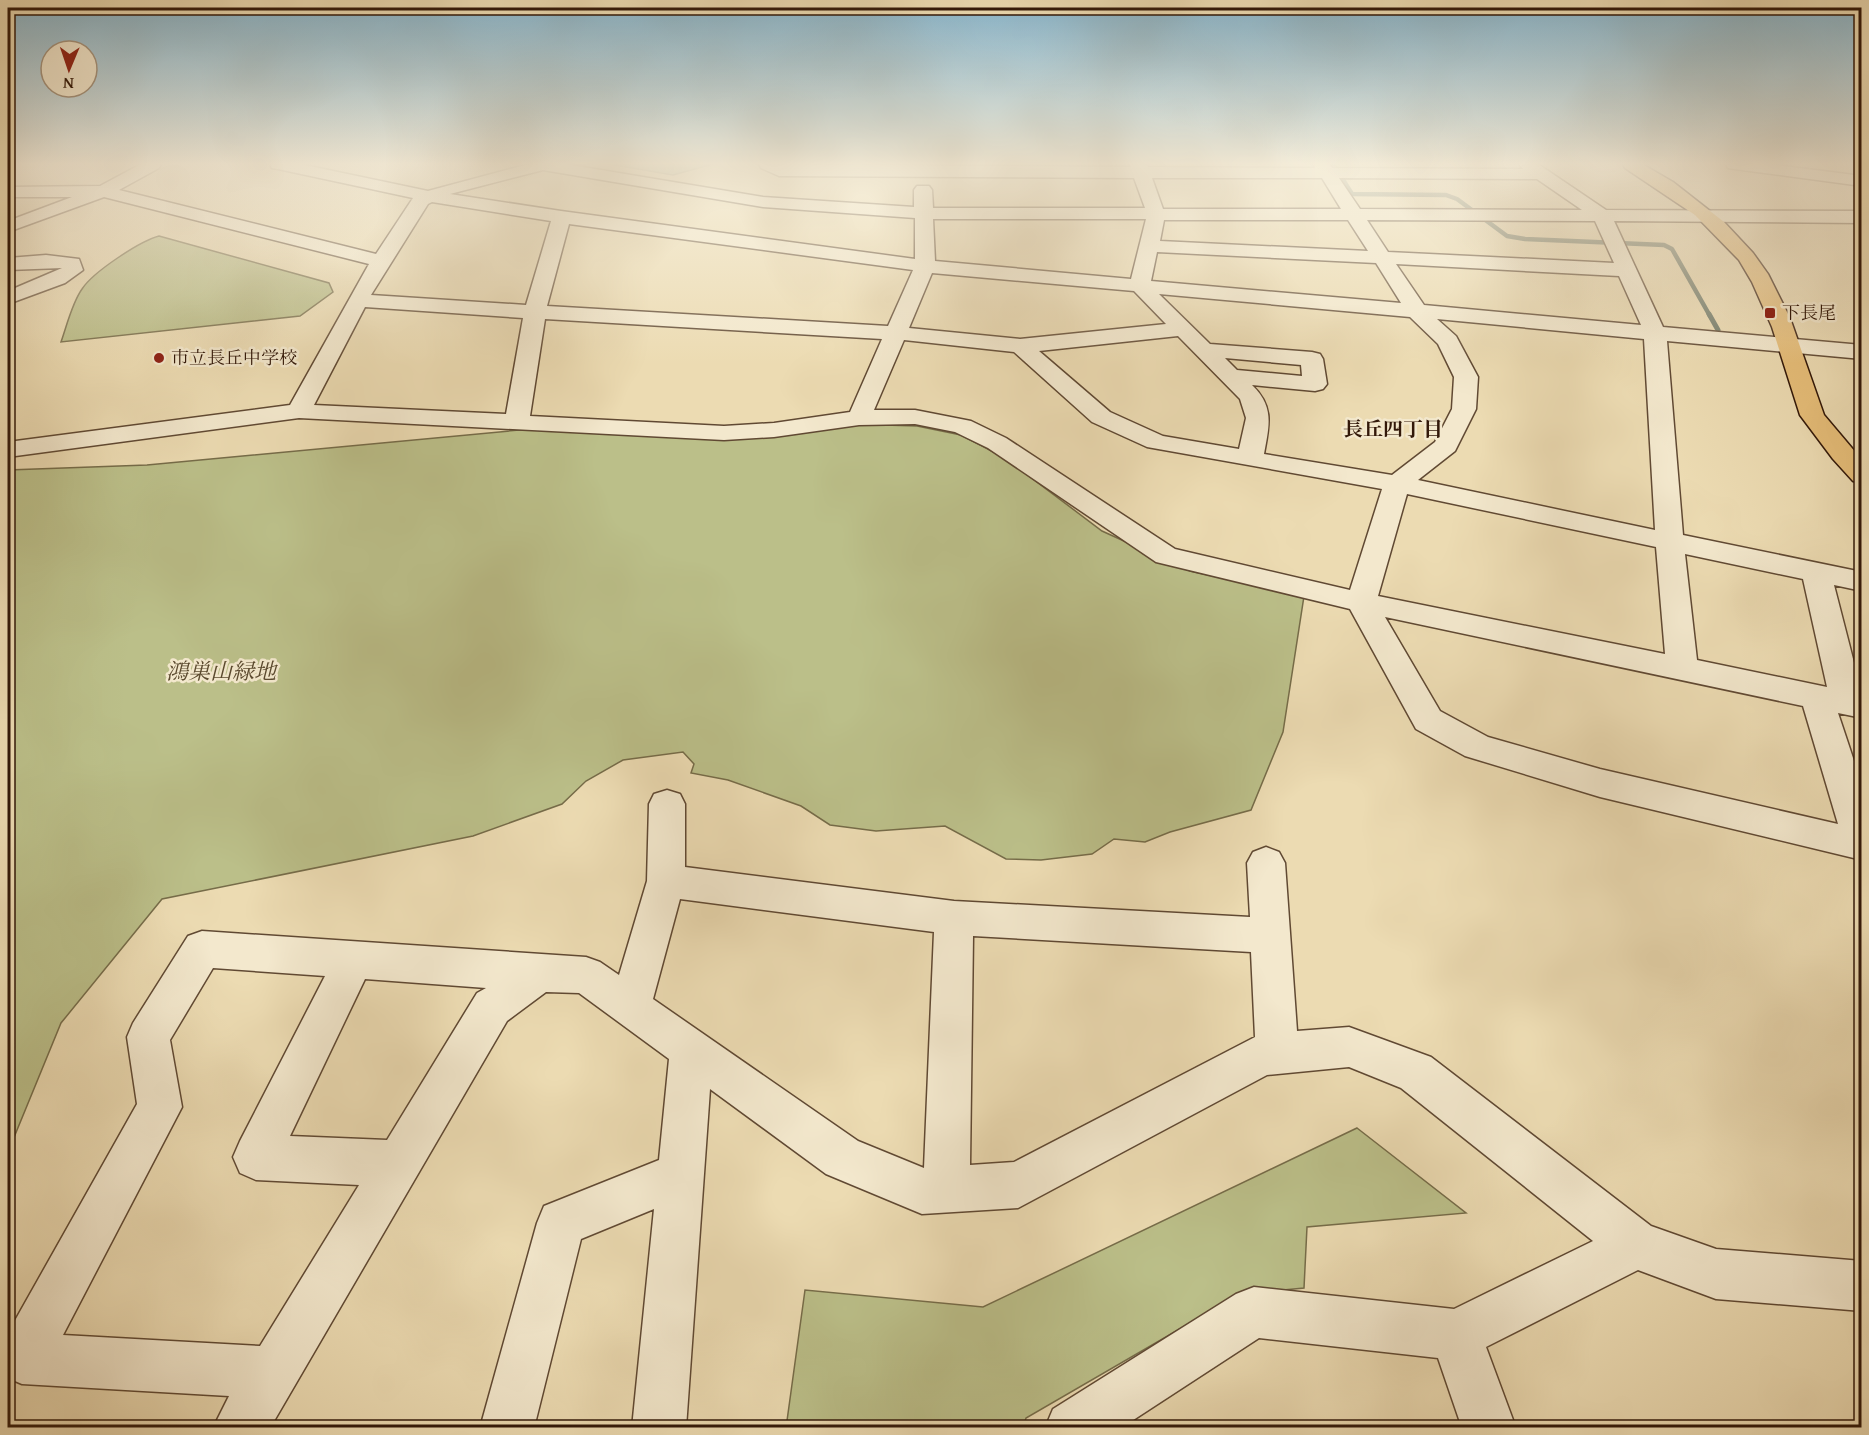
<svg xmlns="http://www.w3.org/2000/svg" width="1869" height="1435" viewBox="0 0 1869 1435" font-family="'Gentium Book Plus','Noto Serif JP',serif">
	<rect width="100%" height="100%" fill="#ecdbb2"/>
	<filter id="stains"><feTurbulence type="fractalNoise" baseFrequency=".00333" numOctaves="4"/><feColorMatrix values="0 0 0 0 .2 0 0 0 0 .09 0 0 0 0 .02 0 0 0 .5 -.17"/></filter>
	<radialGradient id="worn" r=".72"><stop offset=".6" stop-color="#630" stop-opacity="0"/><stop offset="1" stop-color="#630" stop-opacity=".3"/></radialGradient>
	<g fill="#bbbf89" stroke="#766c49" stroke-width="1.5">
		<path d="M 159,236 L 329,283 L 333,292 L 300,316 L 61,342 C 67,325 72,303 82,289 C 93,272 140,241 159,236 Z"/>
		<path d="M 850,424 L 917,426 L 961,435 L 1005,458 L 1102,531 L 1190,571 L 1304,596 L 1283,732 L 1251,810 L 1170,832 L 1145,842 L 1114,839 L 1092,854 L 1041,860 L 1006,859 L 945,826 L 876,831 L 830,825 L 801,806 L 728,780 L 691,773 L 694,764 L 683,752 L 623,760 L 586,781 L 562,804 L 473,836 L 162,899 L 61,1023 L 8,1152 L 8,470 L 147,465 L 541,428 L 743,437 Z"/>
		<path d="M 1357,1128 L 1466,1213 L 1307,1227 L 1304,1288 L 1240,1294 L 1026,1418 L 1023,1427 L 786,1428 L 805,1290 L 983,1307 Z"/>
	</g>
	<path fill="#99bba9" stroke="#707a69" stroke-width="1.5" d="M 609,164 L 713,164 L 673,175 Z"/>
	<g fill="none" stroke-linecap="round" stroke-linejoin="round">
		<path stroke="#707a69" stroke-width="4.5" d="M 1333,164 L 1352,194 L 1446,195 L 1457,199 L 1507,236 L 1525,239 L 1664,245 L 1672,249 L 1710,316"/>
		<path stroke="#707a69" stroke-width="5" d="M 1709,314 L 1718,330"/>
		<defs>
			<g id="minor">
				<path d="M 141,164 L 161,164 L 159,168 L 119,190 L 376,254 L 413,198 L 278,169 L 272,168 L 270,164 L 300,164 L 428,191 L 529,164 L 565,164 L 763,197 L 914,207 L 914,190 L 917,186 L 929,186 L 932,190 L 933,208 L 1145,208 L 1134,178 L 779,176 L 761,168 L 759,164 L 1131,167 L 1130,164 L 1146,164 L 1148,167 L 1315,168 L 1313,164 L 1329,164 L 1332,168 L 1523,169 L 1519,164 L 1538,164 L 1606,210 L 1862,211 L 1862,223 L 1614,221 L 1663,327 L 1862,345 L 1862,359 L 1667,341 L 1683,535 L 1862,572 L 1862,591 L 1834,585 L 1862,694 L 1862,718 L 1838,713 L 1862,785 L 1862,860 L 1600,797 L 1465,756 L 1416,729 L 1350,609 L 1156,562 L 988,448 L 955,432 L 915,424 L 859,425 L 774,437 L 724,440 L 299,418 L 8,457 L 8,442 L 290,405 L 369,264 L 104,197 L 8,232 L 8,221 L 72,197 L 8,197 L 8,187 L 100,186 ZM 543,170 L 763,207 L 915,218 L 915,259 L 561,211 L 450,194 ZM 1152,178 L 1322,178 L 1341,209 L 1163,209 ZM 1339,178 L 1537,179 L 1582,210 L 1360,209 ZM 432,202 L 551,221 L 526,305 L 371,295 L 428,204 ZM 933,219 L 1146,219 L 1131,279 L 935,261 ZM 1164,220 L 1348,220 L 1368,251 L 1160,241 ZM 1367,220 L 1595,221 L 1614,263 L 1388,252 ZM 569,224 L 913,270 L 888,326 L 547,306 ZM 1157,252 L 1376,263 L 1401,303 L 1151,281 ZM 1396,264 L 1619,276 L 1641,325 L 1424,305 ZM 932,273 L 1134,291 L 1166,324 L 1020,339 L 909,328 ZM 1159,294 L 1410,317 L 1438,344 L 1454,377 L 1452,409 L 1435,442 L 1392,475 L 1264,454 C 1269,426 1275,407 1252,385 L 1315,391 L 1323,389 L 1327,384 L 1323,359 L 1320,354 L 1312,352 L 1210,344 ZM 365,307 L 523,318 L 506,414 L 314,405 ZM 545,319 L 882,339 L 850,412 L 774,423 L 724,426 L 530,416 ZM 1437,319 L 1644,339 L 1655,530 L 1418,480 L 1455,451 L 1476,409 L 1478,377 L 1456,336 ZM 1178,336 L 1240,399 L 1246,418 L 1239,449 L 1163,436 L 1110,412 L 1039,351 ZM 904,340 L 1014,352 L 1092,422 L 1147,447 L 1382,489 L 1350,590 L 1175,549 L 1006,438 L 971,421 L 915,410 L 874,410 ZM 1225,358 L 1301,365 L 1302,376 L 1237,370 ZM 1407,494 L 1656,547 L 1665,654 L 1378,596 ZM 1685,554 L 1803,579 L 1827,687 L 1697,660 ZM 1385,617 L 1803,706 L 1838,824 L 1600,769 L 1488,737 L 1440,711 Z"/>
				<path d="M 1726,164 L 1769,164 L 1862,176 L 1862,186 L 1734,169 L 1728,168 Z"/>
				<path d="M 46,255 L 79,259 L 83,270 L 65,283 L 8,304 L 8,291 L 62,268 L 8,270 L 8,258 Z"/>
				<path d="M 667,790 L 680,794 L 685,804 L 685,867 L 954,901 L 1250,917 L 1247,863 L 1253,852 L 1266,847 L 1279,852 L 1285,863 L 1297,1031 L 1349,1027 L 1431,1057 L 1651,1226 L 1716,1249 L 1862,1261 L 1862,1311 L 1716,1299 L 1638,1270 L 1486,1347 L 1516,1428 L 1462,1428 L 1438,1358 L 1259,1338 L 1121,1428 L 1045,1428 L 1053,1409 L 1236,1294 L 1254,1287 L 1454,1309 L 1593,1241 L 1401,1088 L 1349,1067 L 1267,1075 L 1018,1208 L 922,1214 L 826,1174 L 710,1089 L 686,1428 L 632,1428 L 654,1209 L 581,1239 L 534,1428 L 480,1428 L 537,1223 L 544,1206 L 659,1160 L 669,1059 L 579,993 L 546,992 L 507,1021 L 270,1428 L 213,1428 L 229,1396 L 22,1384 L 8,1378 L 8,1333 L 137,1104 L 127,1037 L 133,1023 L 188,936 L 202,931 L 586,957 L 600,962 L 619,975 L 647,881 L 649,804 L 654,794 ZM 680,899 L 934,932 L 924,1168 L 858,1141 L 653,999 ZM 973,936 L 1251,952 L 1255,1037 L 1014,1162 L 970,1165 ZM 213,968 L 325,976 L 240,1141 L 233,1157 L 240,1173 L 256,1180 L 359,1185 L 260,1346 L 63,1335 L 182,1107 L 170,1040 ZM 365,979 L 486,988 L 477,993 L 387,1140 L 290,1136 Z"/>
			</g>
			<path id="major" d="M 1623,164 L 1642,164 L 1673,182 L 1724,222 L 1753,253 L 1768,274 L 1790,318 L 1824,415 L 1862,460 L 1862,483 L 1853,481 L 1833,459 L 1800,415 L 1772,327 L 1752,282 L 1739,260 L 1695,215 L 1625,168 Z"/>
		</defs>
		<use href="#minor" stroke="#604933" stroke-width="3"/>
		<use href="#major" stroke="#321809" stroke-width="3"/>
		<use href="#minor" fill="#f3e8cd" fill-rule="evenodd"/>
		<use href="#major" fill="#e6be79" fill-rule="evenodd"/>
	</g>
	<linearGradient id="sky" x2="0" y2="1"><stop stop-color="#88b7cf"/><stop offset="0.45" stop-color="#f6efdc"/><stop offset="1" stop-color="#f6efdc" stop-opacity="0"/></linearGradient>
	<rect width="1869" height="364" fill="url(#sky)"/>
	<g fill="#8f2418" stroke="#f3e8cd" stroke-width="2">
		<rect x="1764" y="307" width="12" height="12" rx="3"/>
		<circle cx="159" cy="358" r="6"/>
	</g>
	<g text-anchor="middle" stroke-width="5" stroke-linejoin="round" paint-order="stroke">
		<g font-size="18" fill="#321809" stroke="#f3e8cd" text-anchor="start">
			<text x="1782" y="319">下長尾</text>
			<text x="171" y="364">市立長丘中学校</text>
		</g>
		<g font-size="20" font-weight="bold" fill="#321809" stroke="#f3e8cd">
			<text x="1393" y="436">長丘四丁目</text>
		</g>
		<g font-size="22" font-style="italic" fill="#5b4a2f" stroke="#f3e8cd">
			<text x="221" y="679">鴻巣山緑地</text>
		</g>
	</g>
	<rect width="1869" height="1435" fill="none" stroke="#ecdbb2" stroke-width="30"/>
	<rect x="9" y="9" width="1851" height="1417" fill="none" stroke="#321809" stroke-width="3"/>
	<rect x="15" y="15" width="1839" height="1405" fill="none" stroke="#321809" stroke-width="1.5"/>
	<g transform="translate(69 69) rotate(182)"><circle r="28" fill="#f3e8cd" stroke="#a6957f" stroke-width="1.5"/>
	<path d="M0-4.5L10 22L0 15L-10 22Z" fill="#8f2418"/>
	<text y="-9" font-size="16" font-weight="bold" text-anchor="middle" fill="#321809">N</text>
	</g>
	<rect width="100%" height="100%" filter="url(#stains)"/>
	<rect width="100%" height="100%" fill="url(#worn)"/>
</svg>
